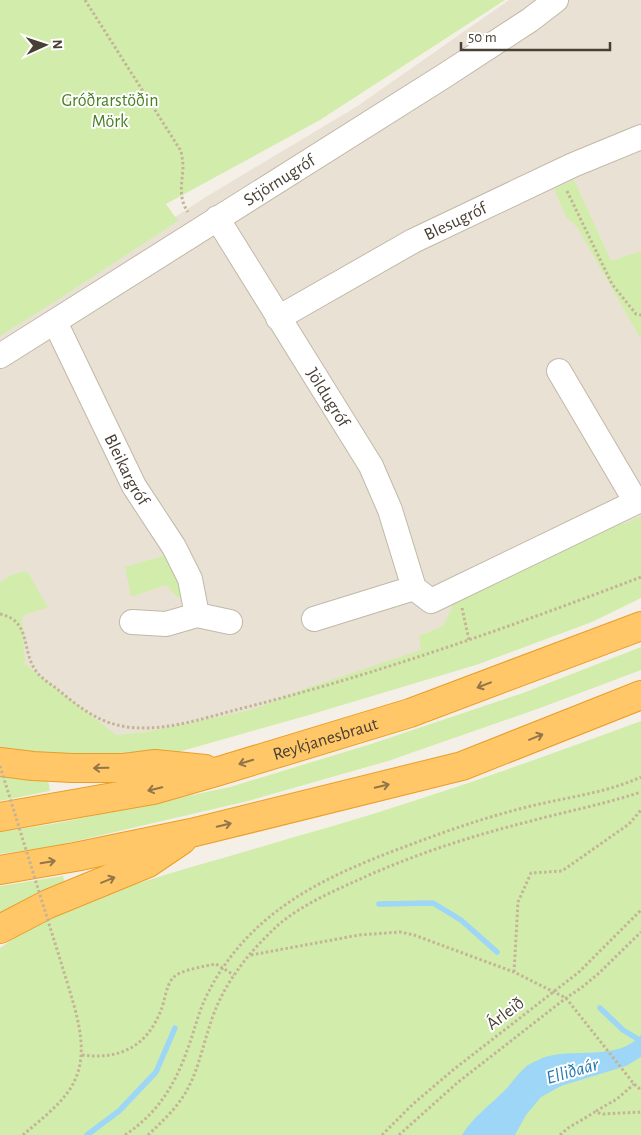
<svg xmlns="http://www.w3.org/2000/svg" width="641" height="1135" viewBox="0 0 641 1135" font-family="'Alegreya Sans',sans-serif">
	<rect width="100%" height="100%" fill="#f5f0e7"/>
	<path fill="#e9e2d4" d="M 509,0 L 641,0 L 641,568 L 314,700 L 123,750 L 0,650 L 0,327 L 44,303 L 204,198 L 356,107 Z"/>
	<g fill="#d2edab">
		<path d="M 0,0 L 505,0 L 320,120 L 166,204 L 178,221 L 59,299 L 0,336 Z"/>
		<path d="M 574,180 L 611,261 L 641,251 L 641,339 L 577,227 L 566,217 L 554,189 Z"/>
		<path d="M 641,516 L 641,598 L 592,622 L 476,665 L 309,715 L 164,756 L 59,759 L 0,747 L 0,582 L 11,575 L 27,571 L 48,607 L 22,616 L 25,664 L 116,735 L 146,732 L 251,710 L 307,688 L 421,650 L 419,636 L 443,626 L 455,601 L 614,524 L 624,524 Z"/>
		<path d="M 166,555 L 185,592 L 178,598 L 166,585 L 131,597 L 125,567 Z"/>
		<path d="M 641,647 L 641,670 L 540,708 L 388,761 L 248,801 L 55,846 L 0,854 L 0,832 L 58,823 L 230,787 L 371,744 L 523,693 Z"/>
		<path d="M 641,721 L 641,1135 L 0,1135 L 0,948 C 58,907 127,886 195,866 C 241,853 287,839 333,826 C 437,795 539,759 641,721 Z"/>
		<path d="M 0,775 L 48,780 L 50,791 L 0,801 Z"/>
		<path d="M 63,876 L 66,887 L 0,916 L 0,886 Z"/>
	</g>
	<path fill="#9dd6f7" d="M 641,1035 L 641,1057 L 626,1066 L 561,1086 L 541,1097 L 526,1115 L 515,1135 L 462,1135 C 472,1118 490,1105 504,1091 C 512,1083 519,1072 528,1065 C 532,1063 538,1060 542,1058 C 571,1047 618,1062 641,1035 Z"/>
	<g fill="none" stroke-linecap="round" stroke-linejoin="round">
		<g stroke="#9dd6f7" stroke-width="5.5">
			<path d="M 379,904 L 433,903 L 461,920 L 497,952"/>
			<path d="M 600,1008 L 623,1030 L 641,1041"/>
			<path d="M 87,1135 L 119,1111 L 156,1072 L 175,1028"/>
		</g>
		<defs>
			<g id="minor">
				<path id="s1" d="M 217,218 L 371,466 L 390,510 L 414,588 L 431,601 L 636,502 L 559,371"/>
				<path id="s2" d="M 278,318 L 413,241 L 573,165 L 641,137"/>
				<path id="s3" d="M 55,322 L 134,486 L 174,547 L 190,579 L 197,615"/>
				<path id="s4" d="M 0,356 L 444,76 L 530,20 L 556,0"/>
				<path d="M 314,619 L 414,588"/>
				<path d="M 132,622 L 166,624 L 197,615 L 230,622"/>
			</g>
			<g id="highway">
				<path d="M 0,762 L 33,766 L 72,768 L 124,768 L 155,764 L 205,769"/>
				<path id="s5" d="M 0,817 L 153,790 L 219,771 L 410,713 L 641,626"/>
				<path d="M 0,870 L 75,857 L 191,833 L 462,766 L 641,695"/>
				<path d="M 0,929 L 48,904 L 148,863 L 182,840"/>
			</g>
		</defs>
		<use href="#minor" stroke="#c1b8a8" stroke-width="26"/>
		<use href="#highway" stroke="#ec9d29" stroke-width="30"/>
		<g stroke="#c5b398" stroke-width="3" stroke-dasharray="2.5 2.5" stroke-linecap="butt">
			<path d="M 85,0 L 181,151 C 182,157 183,162 183,168 C 182,184 178,198 188,212"/>
			<path d="M 567,191 L 612,284 L 636,314 L 641,315"/>
			<path d="M 462,608 L 469,640"/>
			<path d="M 0,614 C 32,621 21,651 36,671 C 41,678 49,683 56,688 C 74,703 93,719 117,725 C 158,735 203,718 243,708 C 378,674 510,627 641,577"/>
			<path d="M 251,955 L 359,935 L 400,932 L 414,935 L 514,972 L 566,998 L 634,1084 L 641,1090"/>
			<path d="M 514,972 L 518,902 L 531,873 L 562,871 L 629,824 L 641,810"/>
			<path d="M 82,1055 C 119,1060 147,1047 161,1010 C 165,1001 166,985 173,978 C 179,970 206,966 216,964 L 234,975"/>
			<path d="M 596,1111 L 617,1099 L 634,1084"/>
			<path d="M 23,1135 C 39,1121 58,1107 70,1089 C 91,1057 78,1019 68,985"/>
			<path d="M 125,1135 C 158,1113 175,1085 188,1048 C 195,1029 199,1009 209,991 C 221,967 240,943 260,925 C 303,886 358,864 412,844 C 452,829 490,816 531,806 C 568,797 606,793 641,777"/>
			<path d="M 148,1135 C 163,1121 180,1105 189,1086 C 199,1067 203,1045 210,1025 C 215,1008 224,989 235,974 C 246,957 262,940 277,926 C 300,906 329,893 356,881 C 412,855 471,836 531,821 C 568,811 605,804 641,792"/>
			<path d="M 382,1135 L 413,1104 L 453,1070 L 579,972 L 641,910"/>
			<path d="M 399,1135 L 457,1083 L 566,998 L 581,988 L 598,974 L 641,932"/>
			<path d="M 560,1135 L 568,1128 L 595,1112 L 603,1114 L 641,1112"/>
		</g>
		<use href="#minor" stroke="#fff" stroke-width="24"/>
		<use href="#highway" stroke="#ffc767" stroke-width="28"/>
		<path stroke="#c5b398" stroke-width="3" stroke-dasharray="2.5 2.5" stroke-linecap="butt" d="M 0,766 L 68,985"/>
	</g>
	<defs><path id="oneway-shaft" d="M-6 0H5M1.5-3L5.5 0L1.5 3" fill="none" stroke-width="1.6" stroke-linecap="round" stroke-linejoin="round" transform="scale(1.25)"/></defs>
	<g stroke="#927649">
		<use href="#oneway-shaft" transform="translate(484 685) rotate(159)"/>
		<use href="#oneway-shaft" transform="translate(536 737) rotate(-22)"/>
		<use href="#oneway-shaft" transform="translate(246 762) rotate(163)"/>
		<use href="#oneway-shaft" transform="translate(101 768) rotate(179)"/>
		<use href="#oneway-shaft" transform="translate(382 786) rotate(-14)"/>
		<use href="#oneway-shaft" transform="translate(155 789) rotate(166)"/>
		<use href="#oneway-shaft" transform="translate(224 825) rotate(-14)"/>
		<use href="#oneway-shaft" transform="translate(48 862) rotate(-10)"/>
		<use href="#oneway-shaft" transform="translate(108 880) rotate(-22)"/>
	</g>
	<g text-anchor="middle" stroke-width="4" stroke-linejoin="round" paint-order="stroke">
		<g font-size="18" fill="#498122" stroke="#fff">
			<text x="110" y="106">Gróðrarstöðin<tspan x="110" dy="21">Mörk</tspan></text>
		</g>
		<g font-size="18" fill="#494035" stroke="#fff">
			<text dy="6" stroke="none"><textPath href="#s4" startOffset="330">Stjörnugróf</textPath></text>
			<text dy="6" stroke="none"><textPath href="#s2" startOffset="202">Blesugróf</textPath></text>
			<text dy="6" stroke="none"><textPath href="#s1" startOffset="211">Jöldugróf</textPath></text>
			<text dy="6" stroke="none"><textPath href="#s3" startOffset="164">Bleikargróf</textPath></text>
			<text dy="6" stroke="none"><textPath href="#s5" startOffset="335">Reykjanesbraut</textPath></text>
			<text transform="translate(505 1013) rotate(-37)" y="6">Árleið</text>
		</g>
		<g font-size="19" font-style="italic" fill="#2178ae" stroke="#fff">
			<text transform="translate(572 1070) rotate(-16)" y="7">Elliðaár</text>
		</g>
	</g>
	<g transform="translate(45 45) rotate(87)" stroke="#ffffff" stroke-width="4" paint-order="stroke">
	<path d="M0-4L9 19L0 12L-9 19Z" fill="#494035"/>
	<text y="-8" font-size="14" font-weight="bold" text-anchor="middle" fill="#494035">N</text>
	</g>
	<path d="M461 42v8h149v-8" fill="none" stroke="#494035" stroke-width="2.5"/>
	<text x="468" y="42" font-size="15" fill="#494035" stroke="#ffffff" stroke-width="4" paint-order="stroke">50 m</text>
</svg>
